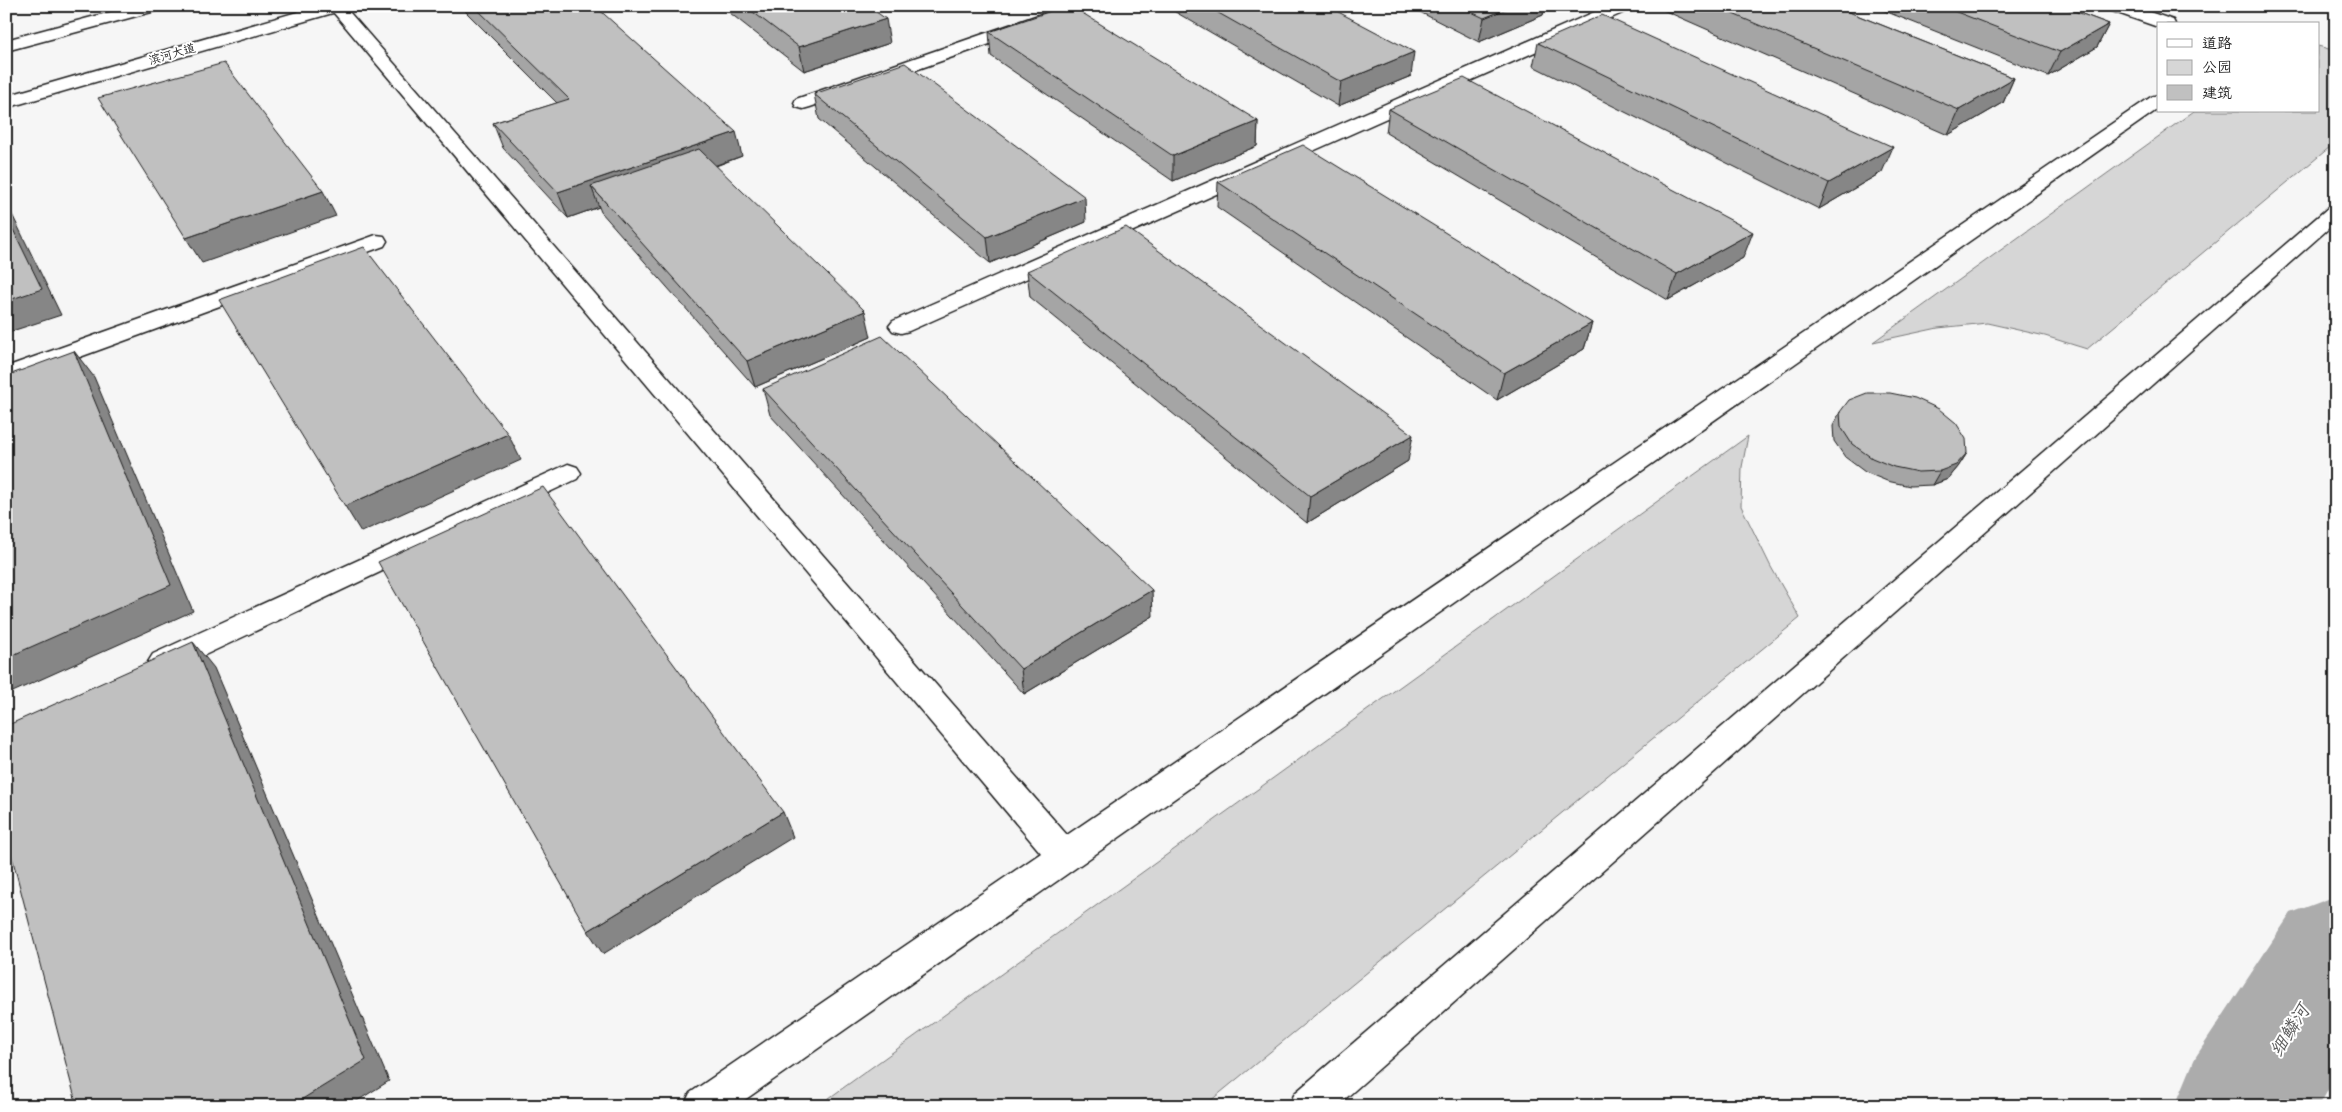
<svg xmlns="http://www.w3.org/2000/svg" width="2342" height="1112" viewBox="0 0 2342 1112" font-family="'Patrick Hand','LXGW WenKai TC',sans-serif">
	<rect width="100%" height="100%" fill="#f6f6f6"/>
	<filter id="ink" filterUnits="userSpaceOnUse"><feTurbulence type="fractalNoise" baseFrequency=".02" numOctaves="2"/><feDisplacementMap in="SourceGraphic" scale="10" xChannelSelector="R" yChannelSelector="G"/><feConvolveMatrix kernelMatrix="1 2 1 2 8 2 1 2 1" color-interpolation-filters="sRGB"/></filter>
	<g filter="url(#ink)">
		<g fill="#d6d6d6" stroke="#797979">
			<path d="M 2318,46 L 2336,51 L 2336,142 L 2087,349 L 2045,336 L 1987,323 L 1938,328 L 1873,342 L 2194,111 L 2318,111 Z"/>
			<path d="M 1748,436 L 1742,467 L 1741,506 L 1771,567 L 1800,618 L 1204,1106 L 818,1106 Z"/>
		</g>
		<g fill="none" stroke-linecap="round" stroke-linejoin="round">
			<path fill="#acacac" fill-rule="evenodd" d="M 2336,896 L 2336,1076 L 2319,1106 L 2175,1106 L 2195,1058 L 2291,913 Z"/>
			<defs>
				<g id="minor">
					<path d="M 328,6 L 344,6 L 1067,835 L 2151,97 L 2158,95 L 2158,109 L 736,1106 L 684,1106 L 690,1093 L 1041,853 Z"/>
					<path d="M 1064,6 L 1089,6 L 1087,10 L 810,107 L 803,109 L 796,107 L 794,103 L 796,99 Z"/>
					<path d="M 1608,6 L 1631,6 L 1629,10 L 909,331 L 901,333 L 893,331 L 889,326 L 893,321 Z"/>
					<path d="M 2107,6 L 2132,6 L 2173,20 L 2175,24 L 2158,24 L 2158,27 L 2109,10 Z"/>
					<path d="M 2336,205 L 2336,222 L 1337,1106 L 1289,1106 L 1295,1093 L 2329,207 Z"/>
					<path d="M 376,235 L 384,236 L 387,241 L 384,246 L 6,384 L 6,367 Z"/>
					<path d="M 568,464 L 577,467 L 581,473 L 577,479 L 173,670 L 163,674 L 153,670 L 148,662 L 153,654 Z"/>
				</g>
				<g id="primary">
					<path d="M 133,6 L 161,6 L 159,10 L 6,51 L 6,40 Z"/>
					<path d="M 318,6 L 345,6 L 343,10 L 6,108 L 6,96 Z"/>
				</g>
			</defs>
			<use href="#minor" stroke="#1c1c1c" stroke-width="3"/>
			<use href="#primary" stroke="#1c1c1c" stroke-width="3"/>
			<use href="#minor" fill="#fff" fill-rule="evenodd"/>
			<use href="#primary" fill="#fff" fill-rule="evenodd"/>
		</g>
		<g fill="#a5a5a5" stroke="#1c1c1c">
			<path d="M 464,6 L 595,6 L 742,156 L 716,166 L 871,337 L 755,387 L 601,212 L 599,207 L 568,218 L 503,148 L 493,123 L 557,103 L 466,12 Z"/>
			<path d="M 721,6 L 868,6 L 890,43 L 804,71 Z"/>
			<path d="M 1165,6 L 1327,6 L 1411,76 L 1338,106 Z"/>
			<path d="M 1408,6 L 1545,6 L 1543,15 L 1479,42 Z"/>
			<path d="M 1664,6 L 1834,6 L 2014,78 L 2003,103 L 1948,135 L 1663,10 Z"/>
			<path d="M 1872,6 L 2061,6 L 2109,24 L 2097,47 L 2048,76 Z"/>
			<path d="M 989,32 L 1258,121 L 1257,146 L 1173,181 L 991,56 Z"/>
			<path d="M 1538,43 L 1882,172 L 1819,209 L 1533,66 Z"/>
			<path d="M 814,94 L 1086,222 L 990,263 L 819,119 Z"/>
			<path d="M 1389,109 L 1743,258 L 1668,300 L 1386,133 Z"/>
			<path d="M 1218,182 L 1592,323 L 1584,349 L 1497,400 L 1217,207 Z"/>
			<path d="M 1027,271 L 1408,461 L 1307,523 L 1030,297 Z"/>
			<path d="M 763,389 L 1153,616 L 1024,694 L 770,415 Z"/>
			<path d="M 1840,412 L 1967,453 L 1958,467 L 1948,479 L 1932,485 L 1910,486 L 1887,481 L 1865,472 L 1845,457 L 1834,441 L 1833,426 Z"/>
		</g>
		<g fill="#868686" stroke="#1c1c1c">
			<path d="M 1513,6 L 1545,6 L 1543,15 L 1479,42 L 1484,18 Z"/>
			<path d="M 886,19 L 890,43 L 804,71 L 799,47 Z"/>
			<path d="M 2109,24 L 2097,47 L 2048,76 L 2060,52 Z"/>
			<path d="M 1414,52 L 1411,76 L 1338,106 L 1341,82 Z"/>
			<path d="M 2014,78 L 2003,103 L 1948,135 L 1959,110 Z"/>
			<path d="M 1258,121 L 1257,146 L 1173,181 L 1173,156 Z"/>
			<path d="M 736,132 L 742,156 L 607,204 L 591,186 L 599,207 L 568,218 L 558,192 Z"/>
			<path d="M 1893,147 L 1882,172 L 1819,209 L 1829,183 Z"/>
			<path d="M 323,191 L 336,216 L 202,263 L 186,238 Z"/>
			<path d="M 1085,197 L 1086,222 L 990,263 L 987,237 Z"/>
			<path d="M 6,202 L 61,315 L 6,333 Z"/>
			<path d="M 1753,232 L 1743,258 L 1668,300 L 1677,274 Z"/>
			<path d="M 865,311 L 871,337 L 755,387 L 747,361 Z"/>
			<path d="M 1592,323 L 1584,349 L 1497,400 L 1504,373 Z"/>
			<path d="M 74,351 L 94,377 L 193,611 L 6,695 L 6,658 Z"/>
			<path d="M 508,434 L 521,460 L 361,532 L 345,506 Z"/>
			<path d="M 1413,435 L 1408,461 L 1307,523 L 1310,496 Z"/>
			<path d="M 1967,453 L 1958,467 L 1948,479 L 1932,485 L 1940,471 Z"/>
			<path d="M 1152,590 L 1153,616 L 1024,694 L 1021,669 Z"/>
			<path d="M 193,642 L 214,668 L 389,1081 L 349,1106 L 291,1106 Z"/>
			<path d="M 783,812 L 793,837 L 603,954 L 588,931 Z"/>
		</g>
		<g fill="#c0c0c0" stroke="#1c1c1c">
			<path d="M 474,6 L 595,6 L 736,132 L 558,192 L 493,123 L 569,99 Z"/>
			<path d="M 745,6 L 868,6 L 886,19 L 799,47 Z"/>
			<path d="M 1066,6 L 1071,6 L 1258,121 L 1173,156 L 989,32 Z"/>
			<path d="M 1206,6 L 1327,6 L 1414,52 L 1341,82 Z"/>
			<path d="M 1459,6 L 1513,6 L 1484,18 Z"/>
			<path d="M 1714,6 L 1834,6 L 2014,78 L 1959,110 Z"/>
			<path d="M 1941,6 L 2061,6 L 2109,24 L 2060,52 Z"/>
			<path d="M 1602,15 L 1893,147 L 1829,183 L 1538,43 Z"/>
			<path d="M 224,63 L 323,191 L 186,238 L 98,98 Z"/>
			<path d="M 905,63 L 1085,197 L 987,237 L 814,94 Z"/>
			<path d="M 1464,78 L 1753,232 L 1677,274 L 1389,109 Z"/>
			<path d="M 1303,145 L 1592,323 L 1504,373 L 1218,182 Z"/>
			<path d="M 699,149 L 865,311 L 747,361 L 591,186 Z"/>
			<path d="M 6,215 L 42,289 L 6,301 Z"/>
			<path d="M 1126,227 L 1413,435 L 1310,496 L 1027,271 Z"/>
			<path d="M 364,247 L 508,434 L 345,506 L 219,300 Z"/>
			<path d="M 882,336 L 1152,590 L 1021,669 L 763,389 Z"/>
			<path d="M 74,351 L 171,585 L 6,658 L 6,376 Z"/>
			<path d="M 1867,393 L 1890,393 L 1915,398 L 1939,409 L 1956,423 L 1966,439 L 1967,453 L 1956,465 L 1940,471 L 1918,472 L 1894,467 L 1872,458 L 1852,444 L 1841,427 L 1840,412 L 1849,400 Z"/>
			<path d="M 543,487 L 783,812 L 588,931 L 378,562 Z"/>
			<path d="M 193,642 L 366,1060 L 291,1106 L 77,1106 L 6,834 L 6,726 Z"/>
		</g>
	</g>
	<g text-anchor="middle" stroke-width="4" stroke-linejoin="round" paint-order="stroke">
		<g font-size="12" fill="#1c1c1c" stroke="#fff">
			<text transform="translate(172 54) rotate(-16)" y="4">滨河大道</text>
		</g>
		<g font-size="19" font-style="italic" fill="#5d5d5d" stroke="#fff">
			<text transform="translate(2289 1030) rotate(-58)" y="7">细鳞河</text>
		</g>
	</g>
	<rect width="2342" height="1112" fill="none" stroke="#fff" stroke-width="25"/>
	<rect x="12" y="12" width="2317" height="1087" fill="none" stroke="#1c1c1c" stroke-width="2" filter="url(#ink)"/>
	<rect x="2157" y="22" width="162" height="90" fill="#ffffff" stroke="#a4a4a4"/>
	<rect x="2167" y="39" width="25" height="8" fill="#ffffff" stroke="#a4a4a4"/>
	<text x="2202" y="48" font-size="15" fill="#1c1c1c">道路</text>
	<rect x="2167" y="60" width="25" height="15" fill="#d6d6d6" stroke="#a4a4a4"/>
	<text x="2202" y="72" font-size="15" fill="#1c1c1c">公园</text>
	<rect x="2167" y="85" width="25" height="15" fill="#c0c0c0" stroke="#a4a4a4"/>
	<text x="2202" y="98" font-size="15" fill="#1c1c1c">建筑</text>
</svg>
